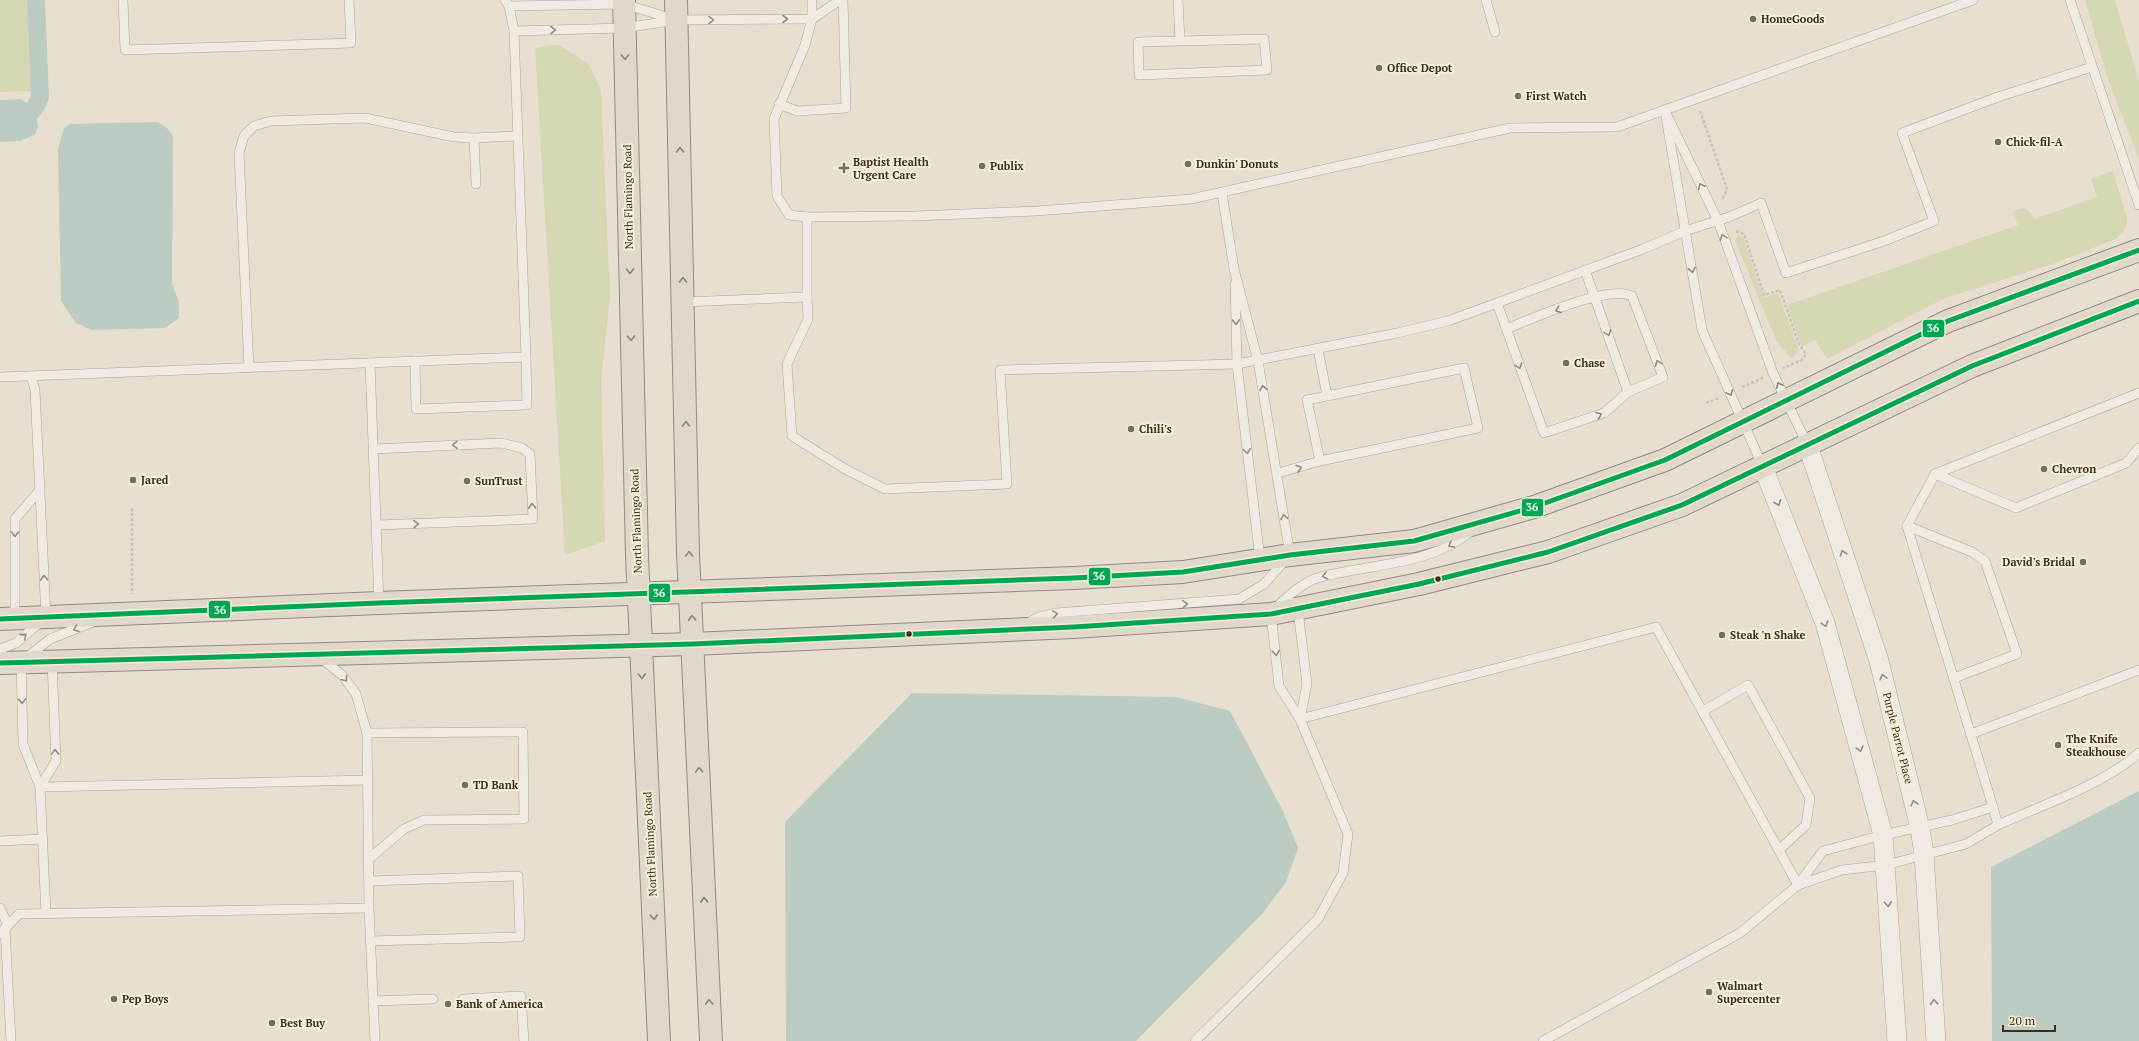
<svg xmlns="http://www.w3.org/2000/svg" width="2139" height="1041" viewBox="0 0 2139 1041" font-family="'PT Serif',serif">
	<rect width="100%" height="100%" fill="#e7e0d1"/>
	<g fill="#d6d7b3">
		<path d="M 0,0 L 27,0 L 31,91 L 0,92 Z"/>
		<path d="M 2085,0 L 2115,0 L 2139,81 L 2139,159 L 2107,77 Z"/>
		<path d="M 559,45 L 588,63 L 601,90 L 610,297 L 601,379 L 605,541 L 565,555 L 535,48 Z"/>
		<path d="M 2113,171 L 2127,218 C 2127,228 2123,233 2116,239 L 2053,264 L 1945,298 L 1827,359 L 1815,340 L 1802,347 L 1787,305 L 2018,225 L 2013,212 C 2023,205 2029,209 2034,219 L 2097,197 L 2091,179 Z"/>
		<path d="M 1738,235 L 1743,237 L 1763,298 L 1778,293 L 1799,350 L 1791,358 L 1776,340 L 1735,241 Z"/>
	</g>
	<g fill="#bcccc2">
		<path d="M 21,99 L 35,109 L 38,126 L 35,135 L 20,141 L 0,142 L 0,100 Z"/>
		<path d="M 158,122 L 167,128 L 173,136 L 172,284 L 179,302 L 179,318 L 165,328 L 92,330 L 76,323 L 61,301 L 58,149 L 64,128 L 70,124 Z"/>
		<path d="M 912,693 L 1176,697 L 1230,711 L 1283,811 L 1298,848 L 1286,882 L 1262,914 L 1136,1041 L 786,1041 L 785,822 Z"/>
		<path d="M 2139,791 L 2139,1041 L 1992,1041 L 1991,867 Z"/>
	</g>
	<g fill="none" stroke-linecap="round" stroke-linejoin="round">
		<path stroke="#bcccc2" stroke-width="18" d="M 0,121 C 22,119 31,120 40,97 L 36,0"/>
		<defs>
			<g id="service">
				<path d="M 123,0 L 125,50 L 351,43 L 349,0"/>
				<path d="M 1178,0 L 1180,41 L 1264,39 L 1267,70 L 1139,75 L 1138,42 L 1180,41"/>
				<path d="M 1486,0 L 1495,32"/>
				<path d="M 2070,0 L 2139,205"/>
				<path d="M 509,6 L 624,4 L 673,19"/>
				<path d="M 514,31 L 624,28 L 677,20 L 812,19 L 840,0"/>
				<path d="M 779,104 L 797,111 L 846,108 L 843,0"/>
				<path d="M 474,138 L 476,184"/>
				<path d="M 807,217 L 789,215 L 777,196 L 774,119 L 805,45 L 812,19 L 812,0"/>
				<path d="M 1585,270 L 1628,392"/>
				<path d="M 1235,284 L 1237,364 L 1260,559"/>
				<path d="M 807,297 L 808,319 L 787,364 L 792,436 L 845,469 L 885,489 L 1007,484 L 1000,370 L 1237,364 L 1397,333 L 1448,321 L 1497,303 L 1643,249 L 1685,231 L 1729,217 L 1761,203 L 1786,273 L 1884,241 L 1934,221 L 1902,133 L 1998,97 L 2092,67"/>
				<path d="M 683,302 L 807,297 L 807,217 L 914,216 L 1037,211 L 1191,199 L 1510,128 L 1617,127 L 1973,0"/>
				<path d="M 1497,303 L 1544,433 L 1604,413 L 1628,392 L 1663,377 L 1632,296 C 1609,284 1531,319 1506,329"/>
				<path d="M 1318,349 L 1327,396 L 1307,400 L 1320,461 L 1478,428 L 1464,368 L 1327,396"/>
				<path d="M 415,361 L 416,409 L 527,405 L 526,357"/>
				<path d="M 370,363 L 379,603"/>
				<path d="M 249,368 L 239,153 L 244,136 L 254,126 L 271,121 L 365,118 L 454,137 L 474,138 L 518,136"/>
				<path d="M 0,377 L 526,357 L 514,31 L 509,6 L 505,0"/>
				<path d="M 374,449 L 501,443 L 522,448 L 530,454 L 533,519 L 377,525"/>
				<path d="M 1763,467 L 1702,330 L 1665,111 L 1718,221 L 1773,373 L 1808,446"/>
				<path d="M 1278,473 L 1320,461"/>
				<path d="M 1935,474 L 2016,508 L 2126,463 L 2139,448"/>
				<path d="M 1907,526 L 1972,552 L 1985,561 L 2017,654 L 1954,678"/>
				<path d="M 1298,610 L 1307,684 L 1300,719"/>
				<path d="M 15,618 L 15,519 L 40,490"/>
				<path d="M 1028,623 L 1039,617 L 1056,613 L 1239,599 L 1264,584 L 1290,555 L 1258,361 L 1234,269 L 1222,193"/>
				<path d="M 0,649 L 16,643 L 46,617 L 35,390 L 31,376"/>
				<path d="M 1703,711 L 1748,685 L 1810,798 L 1806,825 L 1779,850"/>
				<path d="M 1300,719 L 1279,686 L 1271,614 C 1282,601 1293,590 1308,582 C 1320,575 1335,574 1349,571 C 1391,563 1436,560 1470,532"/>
				<path d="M 367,733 L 523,732 L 524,819 L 424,820 L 404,829 L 369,859"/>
				<path d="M 1971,734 L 2139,670"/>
				<path d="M 40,787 L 367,780"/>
				<path d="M 40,787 L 56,761 L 52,661"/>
				<path d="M 1993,807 L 1907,526 L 1935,474 L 2139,393"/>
				<path d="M 1993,807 L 1998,825 L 1966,844 L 1886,865 L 1842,870 L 1798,885 L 1823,851 L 1883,835 L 1952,820 Z"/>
				<path d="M 1998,825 C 2044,804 2101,786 2139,753"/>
				<path d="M 0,841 L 43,839"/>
				<path d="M 369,881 L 518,876 L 520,937 L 370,941"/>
				<path d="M 0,908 L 8,925"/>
				<path d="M 369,908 L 375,1041"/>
				<path d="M 46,914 L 40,787 L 23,744 L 21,662 L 50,639 L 93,622"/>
				<path d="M 5,928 L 11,1041"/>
				<path d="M 0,934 L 19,914 L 369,908 L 367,733 L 356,694 L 342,675 L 321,658"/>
				<path d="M 463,999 L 521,996 L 524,1041"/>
				<path d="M 373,1001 L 433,999"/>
				<path d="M 1195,1041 L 1318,919 L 1343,873 L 1348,834 L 1300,719 L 1656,627 L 1798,885 L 1740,933 L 1543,1041"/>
			</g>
			<g id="minor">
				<path d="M 1808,446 L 1879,661 L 1920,828 L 1924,854 L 1936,1041"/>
				<path d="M 1763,467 L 1825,623 L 1883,835 L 1897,1041"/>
			</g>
			<g id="trunk">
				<path d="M 624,0 L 637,556 L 659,1041"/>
				<path d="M 676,0 L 688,554 L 711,1041"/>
				<path d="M 0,619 L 379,603 L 1074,578 L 1183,572 L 1290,555 L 1414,541 L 1534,507 L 1665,460 L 1948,321 L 2139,250"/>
				<path d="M 0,663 L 693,644 L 1074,627 L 1271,614 L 1419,584 L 1548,552 L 1682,505 L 1972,366 L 2139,301"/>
			</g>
		</defs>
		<use href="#service" stroke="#ada599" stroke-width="10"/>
		<use href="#minor" stroke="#ada599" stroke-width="20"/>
		<use href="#trunk" stroke="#928b80" stroke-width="24"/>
		<g stroke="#c8c2b9" stroke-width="2.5" stroke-dasharray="3 2" stroke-linecap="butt">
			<path d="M 1700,111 L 1727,189 L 1722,200"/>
			<path d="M 1736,231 L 1744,234 L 1764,295 L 1780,290 L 1799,344 L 1806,354 L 1802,360 L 1783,368"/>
			<path d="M 1742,387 L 1763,378"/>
			<path d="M 1706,403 L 1719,398"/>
			<path d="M 132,508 L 132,594"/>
		</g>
		<use href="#service" stroke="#efebe3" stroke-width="9"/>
		<use href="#minor" stroke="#efebe3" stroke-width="19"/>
		<use href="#trunk" stroke="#e0d9cb" stroke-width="22"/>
		<defs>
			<g id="bus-1">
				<path d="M 0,619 L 379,603 L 1074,578 L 1183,572 L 1290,555 L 1414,541 L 1534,507 L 1665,460 L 1948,321 L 2139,250"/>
				<path d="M 0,663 L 693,644 L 1074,627 L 1271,614 L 1419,584 L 1548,552 L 1682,505 L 1972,366 L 2139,301"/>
			</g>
		</defs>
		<use href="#bus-1" stroke="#f7eed8" stroke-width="8"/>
		<use href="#bus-1" stroke="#00a651" stroke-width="5"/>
	</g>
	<defs><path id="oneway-chevron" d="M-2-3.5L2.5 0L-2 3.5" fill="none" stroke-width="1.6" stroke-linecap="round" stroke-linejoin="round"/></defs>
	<g stroke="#968c82">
		<use href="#oneway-chevron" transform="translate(785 19)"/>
		<use href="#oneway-chevron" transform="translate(711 20) rotate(-1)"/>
		<use href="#oneway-chevron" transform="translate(553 30) rotate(-2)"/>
		<use href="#oneway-chevron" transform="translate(1701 186) rotate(-116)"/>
		<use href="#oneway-chevron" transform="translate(1723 237) rotate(-110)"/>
		<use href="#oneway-chevron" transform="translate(1692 270) rotate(80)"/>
		<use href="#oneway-chevron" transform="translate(1558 310) rotate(160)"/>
		<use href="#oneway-chevron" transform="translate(1236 322) rotate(88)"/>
		<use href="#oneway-chevron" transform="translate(1608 333) rotate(70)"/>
		<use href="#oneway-chevron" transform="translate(1658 363) rotate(-111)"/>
		<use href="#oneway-chevron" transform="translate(1519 366) rotate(70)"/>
		<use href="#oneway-chevron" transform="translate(1779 385) rotate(-115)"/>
		<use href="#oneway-chevron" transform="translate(1263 388) rotate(-100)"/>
		<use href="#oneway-chevron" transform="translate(1730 393) rotate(66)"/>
		<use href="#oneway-chevron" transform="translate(1599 415) rotate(-21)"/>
		<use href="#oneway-chevron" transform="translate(455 445) rotate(177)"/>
		<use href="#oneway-chevron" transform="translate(1247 451) rotate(83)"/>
		<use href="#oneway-chevron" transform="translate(1299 468) rotate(-17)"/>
		<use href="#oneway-chevron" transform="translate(1778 503) rotate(68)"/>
		<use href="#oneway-chevron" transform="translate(532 506) rotate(-93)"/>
		<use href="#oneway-chevron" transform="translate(1284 517) rotate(-99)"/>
		<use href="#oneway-chevron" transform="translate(416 524) rotate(-2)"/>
		<use href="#oneway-chevron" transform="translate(15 534) rotate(90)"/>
		<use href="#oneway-chevron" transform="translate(1451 545) rotate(150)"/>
		<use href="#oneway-chevron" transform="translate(1843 553) rotate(-108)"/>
		<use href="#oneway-chevron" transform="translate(1325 576) rotate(166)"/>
		<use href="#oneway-chevron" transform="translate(44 578) rotate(-93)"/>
		<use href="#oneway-chevron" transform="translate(1185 604) rotate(-4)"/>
		<use href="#oneway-chevron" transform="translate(1055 614) rotate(-9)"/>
		<use href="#oneway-chevron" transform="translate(1825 624) rotate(72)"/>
		<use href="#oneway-chevron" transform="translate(76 629) rotate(160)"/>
		<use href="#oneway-chevron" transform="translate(24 636) rotate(-40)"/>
		<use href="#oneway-chevron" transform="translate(1276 653) rotate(84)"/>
		<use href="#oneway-chevron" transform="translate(1883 677) rotate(-104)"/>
		<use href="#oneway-chevron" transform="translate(345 679) rotate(53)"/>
		<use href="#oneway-chevron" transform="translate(22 701) rotate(88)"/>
		<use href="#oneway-chevron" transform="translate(1860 749) rotate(75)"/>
		<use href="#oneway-chevron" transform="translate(55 752) rotate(-92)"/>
		<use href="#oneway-chevron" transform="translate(1914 803) rotate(-104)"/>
		<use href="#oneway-chevron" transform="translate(1888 904) rotate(86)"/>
		<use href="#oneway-chevron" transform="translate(1934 1002) rotate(-94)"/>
	</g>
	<g stroke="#8e8476">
		<use href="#oneway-chevron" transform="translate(625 57) rotate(89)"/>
		<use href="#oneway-chevron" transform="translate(680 150) rotate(-91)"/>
		<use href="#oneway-chevron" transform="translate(630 271) rotate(89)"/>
		<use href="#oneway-chevron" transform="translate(683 280) rotate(-91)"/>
		<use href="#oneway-chevron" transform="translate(631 338) rotate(89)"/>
		<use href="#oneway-chevron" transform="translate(686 424) rotate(-91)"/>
		<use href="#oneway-chevron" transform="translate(689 554) rotate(-92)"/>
		<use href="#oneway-chevron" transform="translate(692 618) rotate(-93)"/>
		<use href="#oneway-chevron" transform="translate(642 676) rotate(87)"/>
		<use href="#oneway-chevron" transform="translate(699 770) rotate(-93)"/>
		<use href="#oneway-chevron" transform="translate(704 900) rotate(-93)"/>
		<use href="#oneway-chevron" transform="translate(654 917) rotate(87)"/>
		<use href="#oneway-chevron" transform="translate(709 1002) rotate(-93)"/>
	</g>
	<g fill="#786c5e" stroke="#f7eed8" stroke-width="1.5">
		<circle cx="1753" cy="19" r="4"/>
		<circle cx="1379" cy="68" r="4"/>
		<circle cx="1518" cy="96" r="4"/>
		<circle cx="1998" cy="142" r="4"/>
		<circle cx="1188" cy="164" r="4"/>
		<circle cx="982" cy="166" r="4"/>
		<path d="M842 162h4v4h4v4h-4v4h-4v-4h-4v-4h4z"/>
		<circle cx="1566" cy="363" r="4"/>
		<circle cx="1131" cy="429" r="4"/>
		<circle cx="2044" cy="469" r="4"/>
		<circle cx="133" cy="480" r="4"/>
		<circle cx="467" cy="481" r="4"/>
		<circle cx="2083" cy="562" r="4"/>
		<circle cx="1722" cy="635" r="4"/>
		<circle cx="2058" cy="745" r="4"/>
		<circle cx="465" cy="785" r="4"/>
		<circle cx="1709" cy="992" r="4"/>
		<circle cx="114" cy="999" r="4"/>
		<circle cx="448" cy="1004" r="4"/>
		<circle cx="272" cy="1023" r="4"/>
	</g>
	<g fill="#3d2e20" stroke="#f7eed8" stroke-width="1.5">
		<circle cx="1438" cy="579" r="3.5"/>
		<circle cx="909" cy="634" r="3.5"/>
	</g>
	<g text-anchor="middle" stroke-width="4" stroke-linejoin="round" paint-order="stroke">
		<g font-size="11" font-weight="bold" fill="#3d2e20" stroke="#f7eed8" text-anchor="start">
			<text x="1761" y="23">HomeGoods</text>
			<text x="1387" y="72">Office Depot</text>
			<text x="1526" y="100">First Watch</text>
			<text x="2006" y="146">Chick-fil-A</text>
			<text x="853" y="166">Baptist Health<tspan x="853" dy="13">Urgent Care</tspan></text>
			<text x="1196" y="168">Dunkin' Donuts</text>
			<text x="990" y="170">Publix</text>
			<text x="1574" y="367">Chase</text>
			<text x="1139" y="433">Chili's</text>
			<text x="2052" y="473">Chevron</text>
			<text x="141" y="484">Jared</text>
			<text x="475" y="485">SunTrust</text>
			<text x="2075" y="566" text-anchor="end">David's Bridal</text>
			<text x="1730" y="639">Steak 'n Shake</text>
			<text x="2066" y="743">The Knife<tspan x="2066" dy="13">Steakhouse</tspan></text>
			<text x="473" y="789">TD Bank</text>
			<text x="1717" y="990">Walmart<tspan x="1717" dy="13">Supercenter</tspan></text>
			<text x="122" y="1003">Pep Boys</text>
			<text x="456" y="1008">Bank of America</text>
			<text x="280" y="1027">Best Buy</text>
		</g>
		<g font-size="11" fill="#3d2e20" stroke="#f7eed8">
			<text transform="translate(628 197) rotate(-91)" y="4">North Flamingo Road</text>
			<text transform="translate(636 521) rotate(-92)" y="4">North Flamingo Road</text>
			<text transform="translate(1898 738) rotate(76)" y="4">Purple Parrot Place</text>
			<text transform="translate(650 844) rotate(-93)" y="4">North Flamingo Road</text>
		</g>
	</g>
	<g stroke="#f7eed8" stroke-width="1.5">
		<rect x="1922" y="319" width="23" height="19" rx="4" fill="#00a651"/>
		<rect x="1521" y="498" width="23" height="19" rx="4" fill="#00a651"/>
		<rect x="1088" y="567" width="23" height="19" rx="4" fill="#00a651"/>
		<rect x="648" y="583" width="23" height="20" rx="4" fill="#00a651"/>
		<rect x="208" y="600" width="23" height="19" rx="4" fill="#00a651"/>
	</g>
	<g font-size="11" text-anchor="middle" font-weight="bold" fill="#fff">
		<text x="1933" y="332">36</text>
		<text x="1532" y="511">36</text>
		<text x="1099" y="580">36</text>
		<text x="659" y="597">36</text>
		<text x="220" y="614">36</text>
	</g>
	<path d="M2003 1025v6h52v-6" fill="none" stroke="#3d2e20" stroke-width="2"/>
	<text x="2009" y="1025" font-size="12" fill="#3d2e20" stroke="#f7eed8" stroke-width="3" paint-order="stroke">20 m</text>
</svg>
